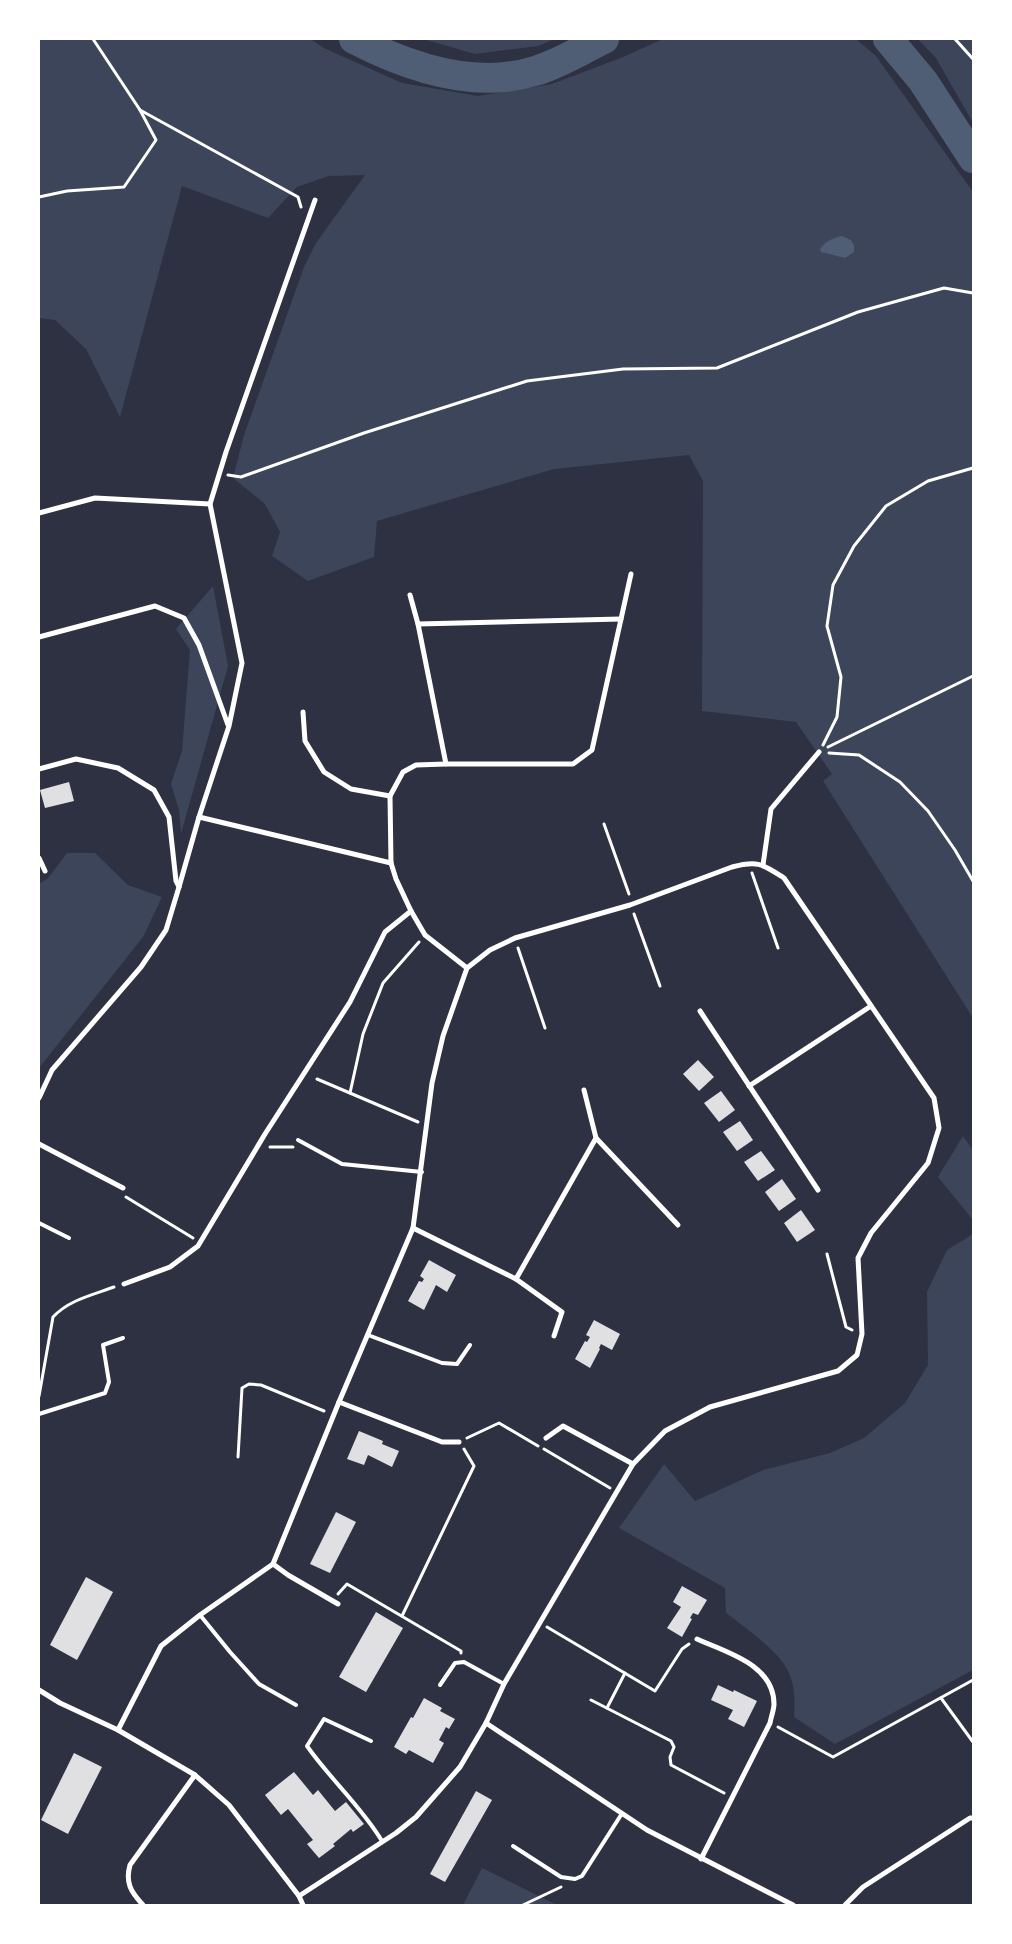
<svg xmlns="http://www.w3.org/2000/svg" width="1012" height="1944" viewBox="0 0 1012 1944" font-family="Ubuntu,sans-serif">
	<rect width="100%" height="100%" fill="#2d3142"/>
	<g fill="#3c4559">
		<path d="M 39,39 L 310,39 L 324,48 L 402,83 L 478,96 L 552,84 L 623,57 L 663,39 L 856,39 L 876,56 L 973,192 L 973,1018 L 823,781 L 832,774 L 796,722 L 702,711 L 703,481 L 689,455 L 554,469 L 377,521 L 374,557 L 308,581 L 272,556 L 280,532 L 265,504 L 233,478 L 244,435 L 304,267 L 316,243 L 365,175 L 329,176 L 297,187 L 268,218 L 182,186 L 120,417 L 86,349 L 55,320 L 39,318 Z"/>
		<path d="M 423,39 L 555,39 L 538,46 L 475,54 Z"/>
		<path d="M 918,39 L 973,39 L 973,123 L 936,58 Z"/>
		<path d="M 213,586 L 228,666 L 181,834 L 179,810 L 171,784 L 182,751 L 190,650 L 176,629 Z"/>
		<path d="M 67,853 L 95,853 L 128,885 L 162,897 L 143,937 L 39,1068 L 39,884 L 48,878 Z"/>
		<path d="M 963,1136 L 973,1150 L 973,1220 L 938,1177 Z"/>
		<path d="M 973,1234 L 973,1670 L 835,1744 L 794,1717 C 795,1701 795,1686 788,1671 C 780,1652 743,1626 726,1613 L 725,1588 L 619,1528 L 664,1464 L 695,1501 L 763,1470 L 830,1453 L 864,1438 L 905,1403 L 928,1365 L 927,1292 L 947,1250 Z"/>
		<path d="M 482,1868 L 557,1905 L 463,1905 Z"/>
	</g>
	<path fill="#4f5d75" d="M 842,236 L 851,240 L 854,246 L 854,252 L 845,258 L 821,252 L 820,249 C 825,241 833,238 842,236 Z"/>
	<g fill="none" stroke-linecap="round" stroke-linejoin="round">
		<g stroke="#4f5d75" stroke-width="30">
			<path d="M 354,39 C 408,67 474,90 535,71 C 559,64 581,50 604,39"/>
			<path d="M 888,39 L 923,81 L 973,158"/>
		</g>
	</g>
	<g fill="#e0e0e3">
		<path d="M 69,782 L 74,801 L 45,808 L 40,790 Z"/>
		<path d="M 698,1060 L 714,1077 L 699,1091 L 683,1074 Z"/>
		<path d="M 721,1091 L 735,1110 L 719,1122 L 704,1103 Z"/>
		<path d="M 740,1121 L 753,1140 L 737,1151 L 723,1132 Z"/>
		<path d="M 761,1151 L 775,1170 L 758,1181 L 744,1162 Z"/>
		<path d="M 782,1179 L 796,1199 L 779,1211 L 765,1192 Z"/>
		<path d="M 801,1210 L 815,1230 L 797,1242 L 784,1223 Z"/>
		<path d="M 429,1260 L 456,1275 L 447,1292 L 436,1285 L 424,1310 L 408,1301 L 419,1281 L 422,1282 L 424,1279 L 420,1276 Z"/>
		<path d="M 594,1320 L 620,1334 L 612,1350 L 601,1344 L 599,1348 L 600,1349 L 590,1368 L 575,1359 L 585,1341 L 587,1342 L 590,1337 L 586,1335 Z"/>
		<path d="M 359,1431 L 383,1441 L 382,1444 L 399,1451 L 392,1467 L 368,1455 L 364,1465 L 347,1459 Z"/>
		<path d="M 336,1512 L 356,1522 L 330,1573 L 310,1564 Z"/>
		<path d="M 86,1577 L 113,1592 L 77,1660 L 50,1645 Z"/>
		<path d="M 682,1586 L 707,1600 L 698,1615 L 693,1613 L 690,1618 L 692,1619 L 682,1637 L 667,1628 L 681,1607 L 673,1602 Z"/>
		<path d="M 376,1612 L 403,1628 L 366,1692 L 339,1677 Z"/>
		<path d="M 718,1685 L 733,1692 L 734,1690 L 757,1701 L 744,1727 L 728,1719 L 733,1710 L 711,1700 Z"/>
		<path d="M 424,1698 L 442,1708 L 440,1711 L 455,1719 L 449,1729 L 446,1727 L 439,1740 L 444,1743 L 433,1763 L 409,1750 L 406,1754 L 394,1747 L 411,1717 L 413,1718 Z"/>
		<path d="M 74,1753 L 102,1767 L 68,1834 L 41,1820 Z"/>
		<path d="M 294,1772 L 313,1795 L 318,1790 L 335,1811 L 346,1802 L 364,1824 L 353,1832 L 351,1829 L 333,1844 L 335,1846 L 319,1858 L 307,1844 L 313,1840 L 288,1809 L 281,1815 L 265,1795 Z"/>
		<path d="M 476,1791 L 492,1800 L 445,1882 L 430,1874 Z"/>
	</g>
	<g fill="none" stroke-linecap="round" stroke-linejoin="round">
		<g stroke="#fff" stroke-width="3">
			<path d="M 93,39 L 140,110 L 298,197 L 301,207"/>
			<path d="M 955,39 L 973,59"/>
			<path d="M 39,197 L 67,191 L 124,187 L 156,140 L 140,110"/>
			<path d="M 228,475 L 241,477 L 364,433 L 527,381 L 623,369 L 717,368 L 858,312 L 944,288 L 973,293"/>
			<path d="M 823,745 L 837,717 L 841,677 L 827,626 L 833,585 L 854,546 L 886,506 L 928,481 L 973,468"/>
			<path d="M 828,747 L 973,676"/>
			<path d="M 829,753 L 859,755 L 900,782 L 928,811 L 955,850 L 973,881"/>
			<path d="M 604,824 L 629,894"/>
			<path d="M 752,873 L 778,948"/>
			<path d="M 634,914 L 660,986"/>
			<path d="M 518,948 L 545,1028"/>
			<path d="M 317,1079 L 418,1122"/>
			<path d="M 350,1093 L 363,1034 L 383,983 L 419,942"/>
			<path d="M 270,1147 L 293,1147"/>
			<path d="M 126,1197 L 193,1238"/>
			<path d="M 827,1254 L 846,1327 L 852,1330"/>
			<path d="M 39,1396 L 53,1317 C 69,1300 92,1295 114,1287"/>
			<path d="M 467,1438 L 499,1423 L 538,1446"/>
			<path d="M 544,1449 L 610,1488"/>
			<path d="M 238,1457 L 242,1388 L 249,1384 L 261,1385 L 324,1411"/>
			<path d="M 338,1594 L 347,1584 L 461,1651 L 461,1653"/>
			<path d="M 402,1616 L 474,1466 L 464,1449"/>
			<path d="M 547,1627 L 655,1691 L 682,1649 L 689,1644"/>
			<path d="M 941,1698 L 973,1742"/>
			<path d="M 591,1700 L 671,1741 L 674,1747 L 670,1757 L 671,1765 L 724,1793"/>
			<path d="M 607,1708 L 625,1673"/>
			<path d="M 778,1727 L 833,1757 L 973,1680"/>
			<path d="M 523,1905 L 561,1887"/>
		</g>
		<g stroke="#fff" stroke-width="4">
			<path d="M 298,1140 L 342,1164 L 422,1172"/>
			<path d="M 39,1223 L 69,1238"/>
			<path d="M 368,1335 L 442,1363 L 457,1364 L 470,1345"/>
			<path d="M 39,1414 L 105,1393 L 109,1382 L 103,1345 L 123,1338"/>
			<path d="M 200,1615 L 230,1652 L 259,1684 L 296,1705"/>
			<path d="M 440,1685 L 455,1663 L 464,1662 L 504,1684"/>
			<path d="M 371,1741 L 324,1719 L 307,1746 C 330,1779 361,1806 382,1841"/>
			<path d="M 513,1846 L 561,1877 L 575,1879 L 582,1876 L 621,1815"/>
		</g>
		<g stroke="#fff" stroke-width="5">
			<path d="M 39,513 L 95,498 L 210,504"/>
			<path d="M 410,595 L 418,624 L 446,764 L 573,764 L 592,750 L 631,574"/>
			<path d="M 418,624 L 621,619"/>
			<path d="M 39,637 L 155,606 L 184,618 L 199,645 L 228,725"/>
			<path d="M 303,712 L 305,741 L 324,772 L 351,789 L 390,796"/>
			<path d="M 446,764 L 416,765 L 403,772 L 390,796 L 391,863 L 396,879 L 411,911 L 425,935 L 467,968"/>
			<path d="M 39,769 L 76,759 L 118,768 L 154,790 L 169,817 L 176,881 L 179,887"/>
			<path d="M 199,817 L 391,863"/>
			<path d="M 39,858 L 45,871"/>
			<path d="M 763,865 L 771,809 L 819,752"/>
			<path d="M 700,1011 L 818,1190"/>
			<path d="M 749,1086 L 871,1006"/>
			<path d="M 584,1090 L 596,1138 L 678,1225"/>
			<path d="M 39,1098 L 52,1070 L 141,967 L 166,930 L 179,887 L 199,817 L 229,726 L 242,663 L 210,504 L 226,452 L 315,200"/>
			<path d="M 39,1144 L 123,1188"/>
			<path d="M 413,1228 L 516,1279 L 562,1312 L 554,1336"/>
			<path d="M 516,1279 L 596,1138"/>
			<path d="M 124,1284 L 170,1267 L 198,1246 L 265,1134 L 350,1002 L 385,932 L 411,911"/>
			<path d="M 339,1402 L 442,1442 L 459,1442"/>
			<path d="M 546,1438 L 563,1426 L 633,1464"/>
			<path d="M 273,1564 L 288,1575 L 338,1604"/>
			<path d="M 697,1639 C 725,1652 774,1664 774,1704 C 774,1710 771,1717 770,1723 L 701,1859"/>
			<path d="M 39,1690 L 60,1703 L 118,1730 L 195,1775 L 229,1805 L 299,1896 L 303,1905"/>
			<path d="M 486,1723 L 647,1830 L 793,1905"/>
			<path d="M 118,1730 L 161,1646 L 200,1615 L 273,1564 L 339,1402 L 413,1228 L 432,1083 L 443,1036 L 467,968 L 490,950 L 515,938 L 630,905 L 732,867 C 758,860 762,864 784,878 L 934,1098 L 939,1128 L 928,1163 L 871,1233 L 858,1258 L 862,1334 L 857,1355 L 838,1371 L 710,1407 L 665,1431 L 633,1464 L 504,1684 L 486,1723 L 460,1767 L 416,1817 L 396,1833 L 299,1896"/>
			<path d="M 143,1905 C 131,1892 125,1883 130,1865 L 195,1775"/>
			<path d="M 845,1905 L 863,1887 L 970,1818 L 973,1818"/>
		</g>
	</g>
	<rect width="1012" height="1944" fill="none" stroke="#ffffff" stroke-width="80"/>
</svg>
